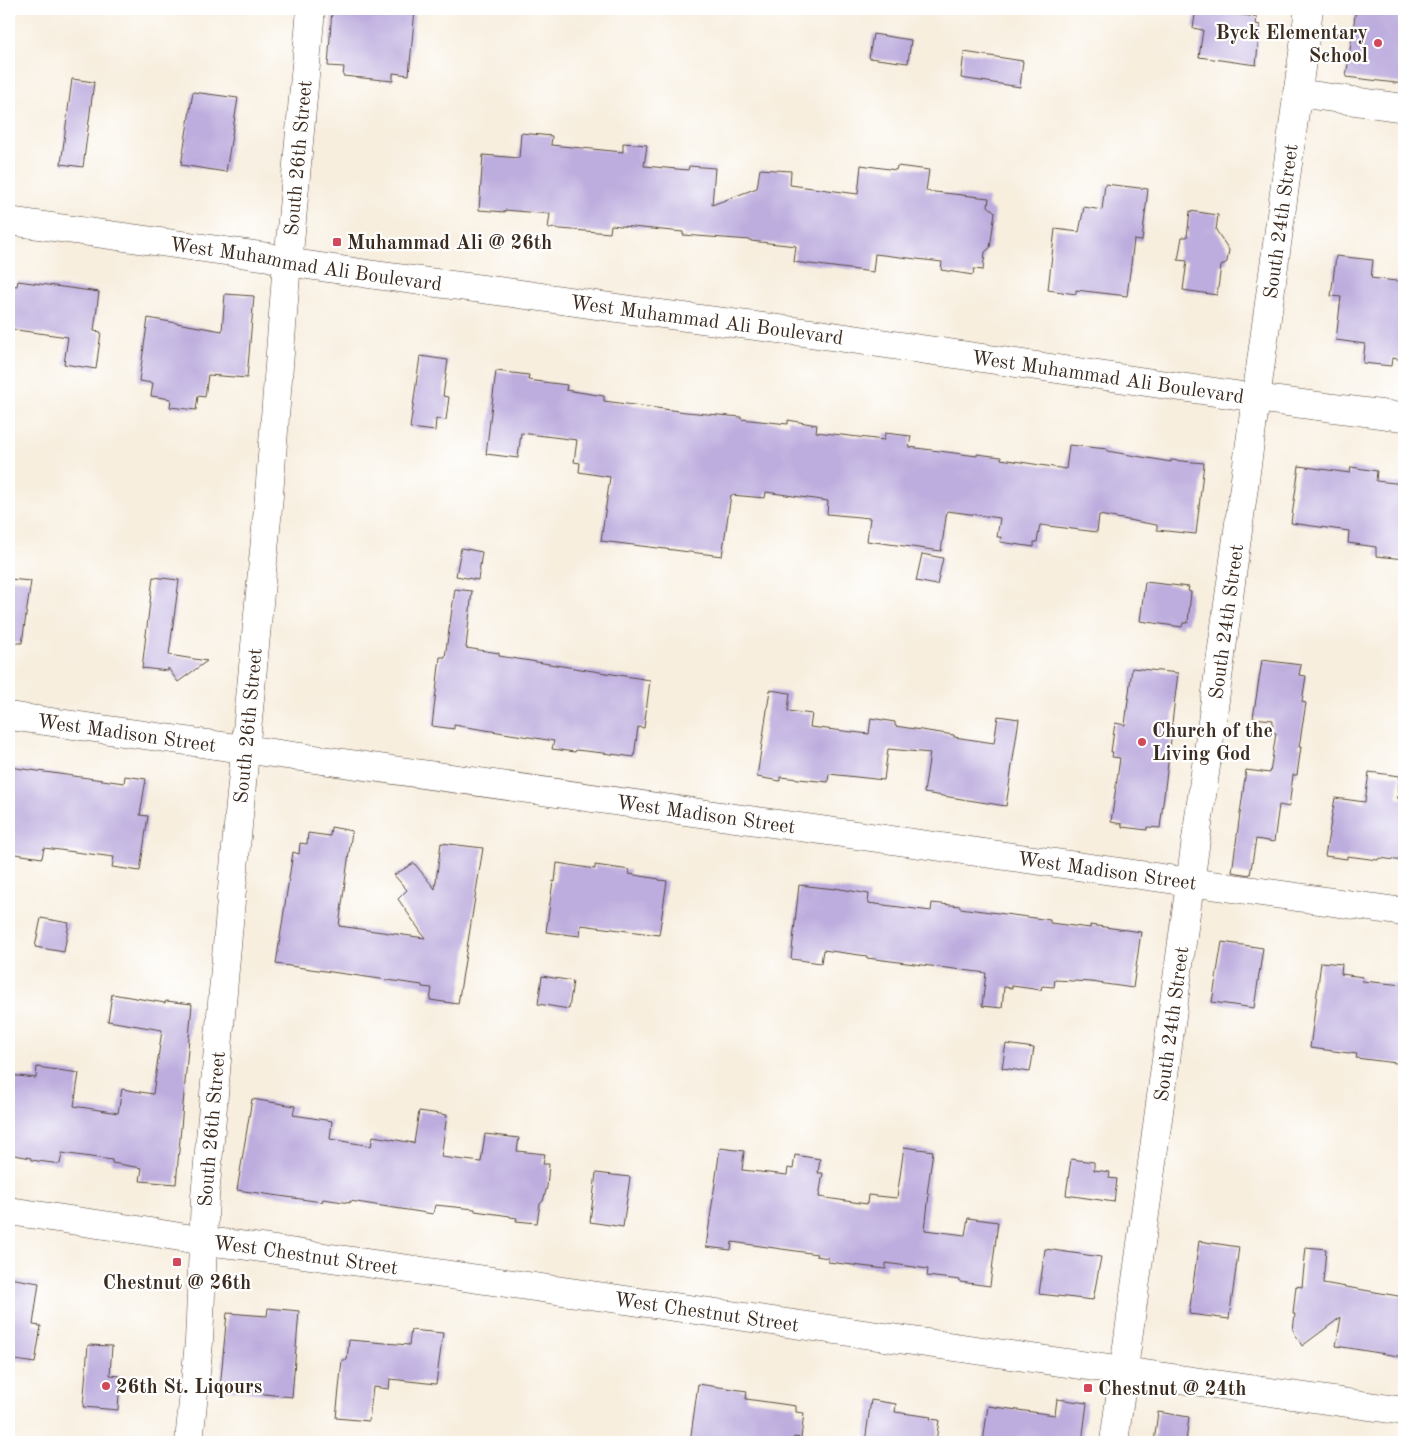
<svg xmlns="http://www.w3.org/2000/svg" width="1413" height="1451" viewBox="0 0 1413 1451" font-family="'Old Standard TT',serif">
	<rect width="100%" height="100%" fill="#fff"/>
	<filter id="ink" filterUnits="userSpaceOnUse"><feTurbulence type="fractalNoise" baseFrequency=".02" numOctaves="2"/><feDisplacementMap in="SourceGraphic" scale="10" xChannelSelector="R" yChannelSelector="G"/><feConvolveMatrix kernelMatrix="1 2 1 2 8 2 1 2 1" color-interpolation-filters="sRGB"/></filter>
	<filter id="wash" filterUnits="userSpaceOnUse"><feTurbulence type="fractalNoise" baseFrequency=".0096" numOctaves="4" result="noise"/><feDisplacementMap in="SourceGraphic" scale="20" xChannelSelector="R" yChannelSelector="G"/><feGaussianBlur stdDeviation="1.12" result="paint"/><feColorMatrix in="noise" values="0 0 0 0 0 0 0 0 0 0 0 0 0 0 0 0 0 1.4 0 .05"/><feComposite in="paint" operator="in"/></filter>
	<g filter="url(#wash)">
		<rect width="100%" height="100%" fill="#f7eede"/>
		<g id="blocks">
			<g fill="#bdadde">
				<path d="M 332,9 L 415,9 L 409,75 L 393,73 L 393,81 L 343,76 L 344,67 L 328,66 Z"/>
				<path d="M 1196,9 L 1257,17 L 1256,24 L 1260,25 L 1256,65 L 1199,57 L 1203,30 L 1193,28 Z"/>
				<path d="M 1356,9 L 1404,9 L 1404,84 L 1346,77 Z"/>
				<path d="M 873,34 L 911,40 L 908,63 L 869,58 Z"/>
				<path d="M 964,52 L 1023,61 L 1020,87 L 961,78 Z"/>
				<path d="M 72,79 L 94,82 L 83,167 L 61,164 Z"/>
				<path d="M 193,92 L 238,98 L 226,172 L 181,165 Z"/>
				<path d="M 521,133 L 552,136 L 551,145 L 623,152 L 623,143 L 647,145 L 644,166 L 688,170 L 689,166 L 715,168 L 712,205 L 757,188 L 760,169 L 791,171 L 790,185 L 858,194 L 861,165 L 896,170 L 897,166 L 929,170 L 926,191 L 989,198 L 988,206 L 995,212 L 990,248 L 985,252 L 983,270 L 974,269 L 973,275 L 941,270 L 942,262 L 875,254 L 873,272 L 794,262 L 796,246 L 751,241 L 751,240 L 683,235 L 683,232 L 611,225 L 610,233 L 548,228 L 550,214 L 505,210 L 505,212 L 479,210 L 483,155 L 519,158 Z"/>
				<path d="M 1105,184 L 1148,189 L 1142,241 L 1134,240 L 1127,296 L 1076,290 L 1076,294 L 1048,290 L 1055,229 L 1079,232 L 1084,207 L 1102,210 Z"/>
				<path d="M 1190,211 L 1218,215 L 1216,230 L 1229,250 L 1227,262 L 1221,266 L 1217,295 L 1183,290 L 1187,261 L 1178,260 L 1182,237 L 1187,237 Z"/>
				<path d="M 1336,256 L 1373,260 L 1371,278 L 1404,282 L 1404,360 L 1392,358 L 1391,366 L 1363,363 L 1365,344 L 1336,340 L 1341,297 L 1331,296 Z"/>
				<path d="M 18,281 L 99,292 L 94,331 L 101,332 L 96,369 L 64,364 L 68,337 L 9,329 L 9,285 L 17,286 Z"/>
				<path d="M 225,294 L 254,296 L 247,378 L 208,375 L 205,397 L 198,396 L 196,410 L 170,407 L 171,399 L 151,396 L 153,383 L 139,381 L 148,318 L 222,331 Z"/>
				<path d="M 420,356 L 448,360 L 443,396 L 449,397 L 446,420 L 436,419 L 435,431 L 410,428 Z"/>
				<path d="M 496,371 L 529,375 L 528,380 L 567,385 L 566,390 L 604,396 L 604,401 L 686,412 L 741,417 L 741,419 L 788,424 L 788,420 L 817,425 L 816,432 L 884,440 L 885,433 L 911,436 L 909,447 L 977,456 L 977,454 L 1001,457 L 1001,459 L 1066,469 L 1069,445 L 1107,449 L 1107,451 L 1171,462 L 1171,460 L 1204,463 L 1196,534 L 1157,530 L 1157,525 L 1099,515 L 1097,532 L 1040,525 L 1037,542 L 1034,542 L 1034,547 L 1000,542 L 1001,537 L 997,537 L 1000,518 L 947,511 L 941,551 L 867,541 L 870,518 L 827,514 L 828,501 L 766,492 L 765,498 L 731,495 L 722,556 L 601,541 L 610,477 L 579,472 L 580,463 L 574,462 L 577,440 L 521,433 L 518,458 L 486,454 Z"/>
				<path d="M 1299,466 L 1350,473 L 1351,467 L 1377,471 L 1376,481 L 1404,484 L 1404,559 L 1376,556 L 1376,547 L 1348,543 L 1349,531 L 1291,523 Z"/>
				<path d="M 461,548 L 482,552 L 478,580 L 456,576 Z"/>
				<path d="M 922,554 L 943,558 L 937,585 L 916,581 Z"/>
				<path d="M 153,577 L 179,580 L 169,655 L 207,661 L 178,682 L 168,668 L 168,671 L 142,668 Z"/>
				<path d="M 9,579 L 31,581 L 22,643 L 9,643 Z"/>
				<path d="M 1145,582 L 1189,587 L 1188,591 L 1191,592 L 1188,623 L 1183,623 L 1182,627 L 1140,621 Z"/>
				<path d="M 455,589 L 472,591 L 466,648 L 499,653 L 499,656 L 650,680 L 644,728 L 638,727 L 634,757 L 603,753 L 576,750 L 575,752 L 552,749 L 554,741 L 454,725 L 454,729 L 432,726 L 440,657 L 445,657 Z"/>
				<path d="M 1262,660 L 1301,665 L 1299,675 L 1306,676 L 1302,702 L 1306,703 L 1299,747 L 1301,747 L 1297,775 L 1293,775 L 1289,807 L 1279,805 L 1274,842 L 1256,839 L 1250,875 L 1232,872 L 1246,770 L 1270,773 L 1276,733 L 1272,732 L 1273,720 L 1253,718 Z"/>
				<path d="M 1132,668 L 1178,673 L 1171,731 L 1172,731 L 1160,828 L 1147,827 L 1147,830 L 1122,827 L 1122,824 L 1111,822 L 1120,758 L 1112,757 L 1113,752 L 1111,752 L 1115,723 L 1125,725 Z"/>
				<path d="M 770,690 L 790,693 L 788,711 L 812,714 L 810,727 L 869,734 L 871,718 L 895,722 L 895,726 L 954,735 L 954,737 L 994,743 L 998,716 L 1019,719 L 1006,806 L 924,793 L 930,753 L 888,749 L 884,780 L 829,774 L 828,782 L 780,777 L 780,781 L 757,777 Z"/>
				<path d="M 9,767 L 124,783 L 125,776 L 146,779 L 140,815 L 148,816 L 140,871 L 112,867 L 114,857 L 44,848 L 42,858 L 9,853 Z"/>
				<path d="M 1369,772 L 1400,776 L 1397,798 L 1404,799 L 1404,861 L 1379,858 L 1378,860 L 1347,856 L 1347,859 L 1325,856 L 1335,798 L 1365,802 Z"/>
				<path d="M 331,827 L 352,831 L 339,926 L 425,938 L 398,899 L 407,890 L 394,875 L 414,863 L 435,889 L 441,843 L 483,848 L 458,1004 L 430,1000 L 432,988 L 422,987 L 422,985 L 276,964 L 293,852 L 299,854 L 300,843 L 307,844 L 308,833 L 330,836 Z"/>
				<path d="M 557,863 L 595,869 L 595,865 L 630,870 L 629,874 L 659,879 L 659,880 L 667,881 L 659,935 L 581,925 L 580,936 L 546,932 L 553,881 L 555,882 Z"/>
				<path d="M 799,885 L 835,889 L 835,888 L 869,894 L 868,903 L 931,911 L 932,903 L 960,906 L 960,908 L 1050,920 L 1050,923 L 1090,928 L 1090,925 L 1141,932 L 1133,988 L 1091,982 L 1055,980 L 1054,987 L 1042,986 L 1041,990 L 1012,986 L 1012,988 L 1004,987 L 1002,1008 L 982,1006 L 986,973 L 867,958 L 867,956 L 823,950 L 821,963 L 791,959 Z"/>
				<path d="M 41,918 L 69,923 L 64,952 L 35,947 Z"/>
				<path d="M 1222,942 L 1263,948 L 1254,1008 L 1212,1002 Z"/>
				<path d="M 1321,962 L 1342,964 L 1341,974 L 1363,977 L 1362,981 L 1404,985 L 1404,1064 L 1356,1058 L 1357,1054 L 1310,1048 Z"/>
				<path d="M 542,976 L 573,981 L 569,1009 L 538,1004 Z"/>
				<path d="M 112,994 L 165,1003 L 166,1001 L 192,1004 L 176,1184 L 140,1181 L 142,1168 L 112,1163 L 112,1160 L 62,1153 L 60,1164 L 31,1160 L 31,1158 L 9,1154 L 9,1075 L 36,1078 L 37,1067 L 79,1073 L 74,1106 L 118,1113 L 122,1089 L 153,1094 L 162,1030 L 108,1021 Z"/>
				<path d="M 1006,1044 L 1034,1048 L 1030,1072 L 1002,1068 Z"/>
				<path d="M 252,1099 L 295,1106 L 293,1115 L 332,1121 L 330,1139 L 371,1146 L 373,1136 L 414,1143 L 419,1111 L 447,1115 L 441,1157 L 481,1162 L 485,1134 L 519,1138 L 517,1151 L 545,1154 L 543,1164 L 549,1164 L 547,1187 L 543,1201 L 540,1204 L 537,1223 L 516,1221 L 517,1218 L 510,1217 L 510,1216 L 475,1211 L 475,1209 L 435,1205 L 433,1214 L 350,1201 L 350,1203 L 323,1199 L 322,1202 L 237,1190 Z"/>
				<path d="M 904,1147 L 933,1151 L 927,1194 L 929,1194 L 925,1230 L 965,1235 L 968,1218 L 998,1222 L 990,1286 L 960,1282 L 960,1280 L 927,1276 L 928,1269 L 886,1263 L 886,1269 L 828,1262 L 828,1258 L 816,1256 L 817,1254 L 732,1242 L 731,1250 L 706,1247 L 720,1148 L 744,1151 L 742,1170 L 787,1175 L 788,1168 L 793,1169 L 795,1155 L 820,1159 L 818,1173 L 823,1173 L 819,1197 L 867,1204 L 868,1195 L 897,1198 Z"/>
				<path d="M 1071,1159 L 1094,1162 L 1094,1170 L 1110,1172 L 1109,1178 L 1117,1179 L 1114,1202 L 1066,1195 Z"/>
				<path d="M 596,1173 L 630,1177 L 623,1227 L 590,1222 Z"/>
				<path d="M 1199,1241 L 1239,1247 L 1229,1319 L 1189,1314 Z"/>
				<path d="M 1306,1247 L 1326,1249 L 1323,1283 L 1404,1297 L 1404,1357 L 1336,1346 L 1341,1317 L 1302,1346 L 1293,1330 L 1295,1314 L 1293,1314 L 1296,1286 L 1302,1287 Z"/>
				<path d="M 1045,1249 L 1101,1257 L 1093,1300 L 1039,1294 Z"/>
				<path d="M 9,1278 L 39,1283 L 33,1325 L 41,1326 L 35,1363 L 9,1359 Z"/>
				<path d="M 268,1308 L 299,1311 L 292,1397 L 220,1389 L 227,1313 L 267,1316 Z"/>
				<path d="M 411,1330 L 443,1333 L 436,1384 L 390,1379 L 389,1389 L 373,1387 L 369,1421 L 336,1418 L 342,1360 L 347,1360 L 349,1340 L 409,1345 Z"/>
				<path d="M 88,1345 L 112,1346 L 110,1375 L 120,1376 L 118,1410 L 83,1407 Z"/>
				<path d="M 698,1384 L 747,1391 L 746,1399 L 796,1406 L 796,1412 L 804,1413 L 801,1438 L 794,1437 L 793,1442 L 690,1442 Z"/>
				<path d="M 1057,1399 L 1087,1403 L 1082,1442 L 983,1442 L 988,1406 L 1055,1415 Z"/>
				<path d="M 871,1400 L 896,1404 L 895,1412 L 931,1417 L 930,1419 L 939,1420 L 936,1442 L 865,1442 Z"/>
				<path d="M 1158,1412 L 1189,1417 L 1186,1442 L 1154,1442 Z"/>
			</g>
		</g>
	</g>
	<g filter="url(#ink)">
		<use href="#blocks" fill-opacity="0" stroke="#57473b" stroke-width="1"/>
		<g fill="none" stroke-linecap="round" stroke-linejoin="round">
			<defs>
				<g id="minor">
					<path d="M 1297,93 L 1404,108"/>
					<path id="s1" d="M 9,716 L 1404,912"/>
					<path id="s2" d="M 189,1442 L 199,1342 L 205,1197 L 231,900 L 268,508 L 287,262 L 289,253 L 311,9"/>
					<path id="s3" d="M 1114,1442 L 1309,9"/>
				</g>
				<g id="major">
					<path id="s4" d="M 9,221 L 269,257 L 287,262 L 375,275 L 513,293 L 638,311 L 818,334 L 1256,398 L 1404,417"/>
					<path id="s5" d="M 9,1211 L 138,1230 L 204,1241 L 240,1245 L 1404,1411"/>
				</g>
			</defs>
			<use href="#minor" stroke="#57473b" stroke-width="29"/>
			<use href="#major" stroke="#57473b" stroke-width="29"/>
			<use href="#minor" stroke="#fff" stroke-width="28"/>
			<use href="#major" stroke="#fff" stroke-width="28"/>
		</g>
	</g>
	<g fill="#d1495b" stroke="#fff" stroke-width="2">
		<circle cx="1378" cy="43" r="5"/>
		<rect x="332" y="237" width="10" height="10" rx="2.5"/>
		<circle cx="1142" cy="742" r="5"/>
		<rect x="172" y="1257" width="10" height="10" rx="2.5"/>
		<circle cx="106" cy="1386" r="5"/>
		<rect x="1083" y="1383" width="10" height="10" rx="2.5"/>
	</g>
	<g text-anchor="middle" stroke-width="4.5" stroke-linejoin="round" paint-order="stroke">
		<g font-size="20" font-weight="bold" fill="#3b2a1e" stroke="#fff" text-anchor="start">
			<text x="1368" y="39" text-anchor="end">Byck Elementary<tspan x="1368" dy="23">School</tspan></text>
			<text x="347" y="249">Muhammad Ali @ 26th</text>
			<text x="1152" y="737">Church of the<tspan x="1152" dy="23">Living God</tspan></text>
			<text x="177" y="1289" text-anchor="middle">Chestnut @ 26th</text>
			<text x="116" y="1393">26th St. Liqours</text>
			<text x="1098" y="1395">Chestnut @ 24th</text>
		</g>
		<g font-size="20" fill="#3b2a1e" stroke="#fff">
			<text dy="7" stroke="none"><textPath href="#s2" startOffset="1289">South 26th Street</textPath></text>
			<text dy="7" stroke="none"><textPath href="#s3" startOffset="1232">South 24th Street</textPath></text>
			<text dy="7" stroke="none"><textPath href="#s4" startOffset="300">West Muhammad Ali Boulevard</textPath></text>
			<text dy="7" stroke="none"><textPath href="#s4" startOffset="705">West Muhammad Ali Boulevard</textPath></text>
			<text dy="7" stroke="none"><textPath href="#s4" startOffset="1110">West Muhammad Ali Boulevard</textPath></text>
			<text dy="7" stroke="none"><textPath href="#s3" startOffset="828">South 24th Street</textPath></text>
			<text dy="7" stroke="none"><textPath href="#s2" startOffset="719">South 26th Street</textPath></text>
			<text dy="7" stroke="none"><textPath href="#s1" startOffset="119">West Madison Street</textPath></text>
			<text dy="7" stroke="none"><textPath href="#s1" startOffset="704">West Madison Street</textPath></text>
			<text dy="7" stroke="none"><textPath href="#s1" startOffset="1109">West Madison Street</textPath></text>
			<text dy="7" stroke="none"><textPath href="#s3" startOffset="422">South 24th Street</textPath></text>
			<text dy="7" stroke="none"><textPath href="#s2" startOffset="314">South 26th Street</textPath></text>
			<text dy="7" stroke="none"><textPath href="#s5" startOffset="300">West Chestnut Street</textPath></text>
			<text dy="7" stroke="none"><textPath href="#s5" startOffset="705">West Chestnut Street</textPath></text>
		</g>
	</g>
	<rect width="1413" height="1451" fill="none" stroke="#fff" stroke-width="30"/>
</svg>
